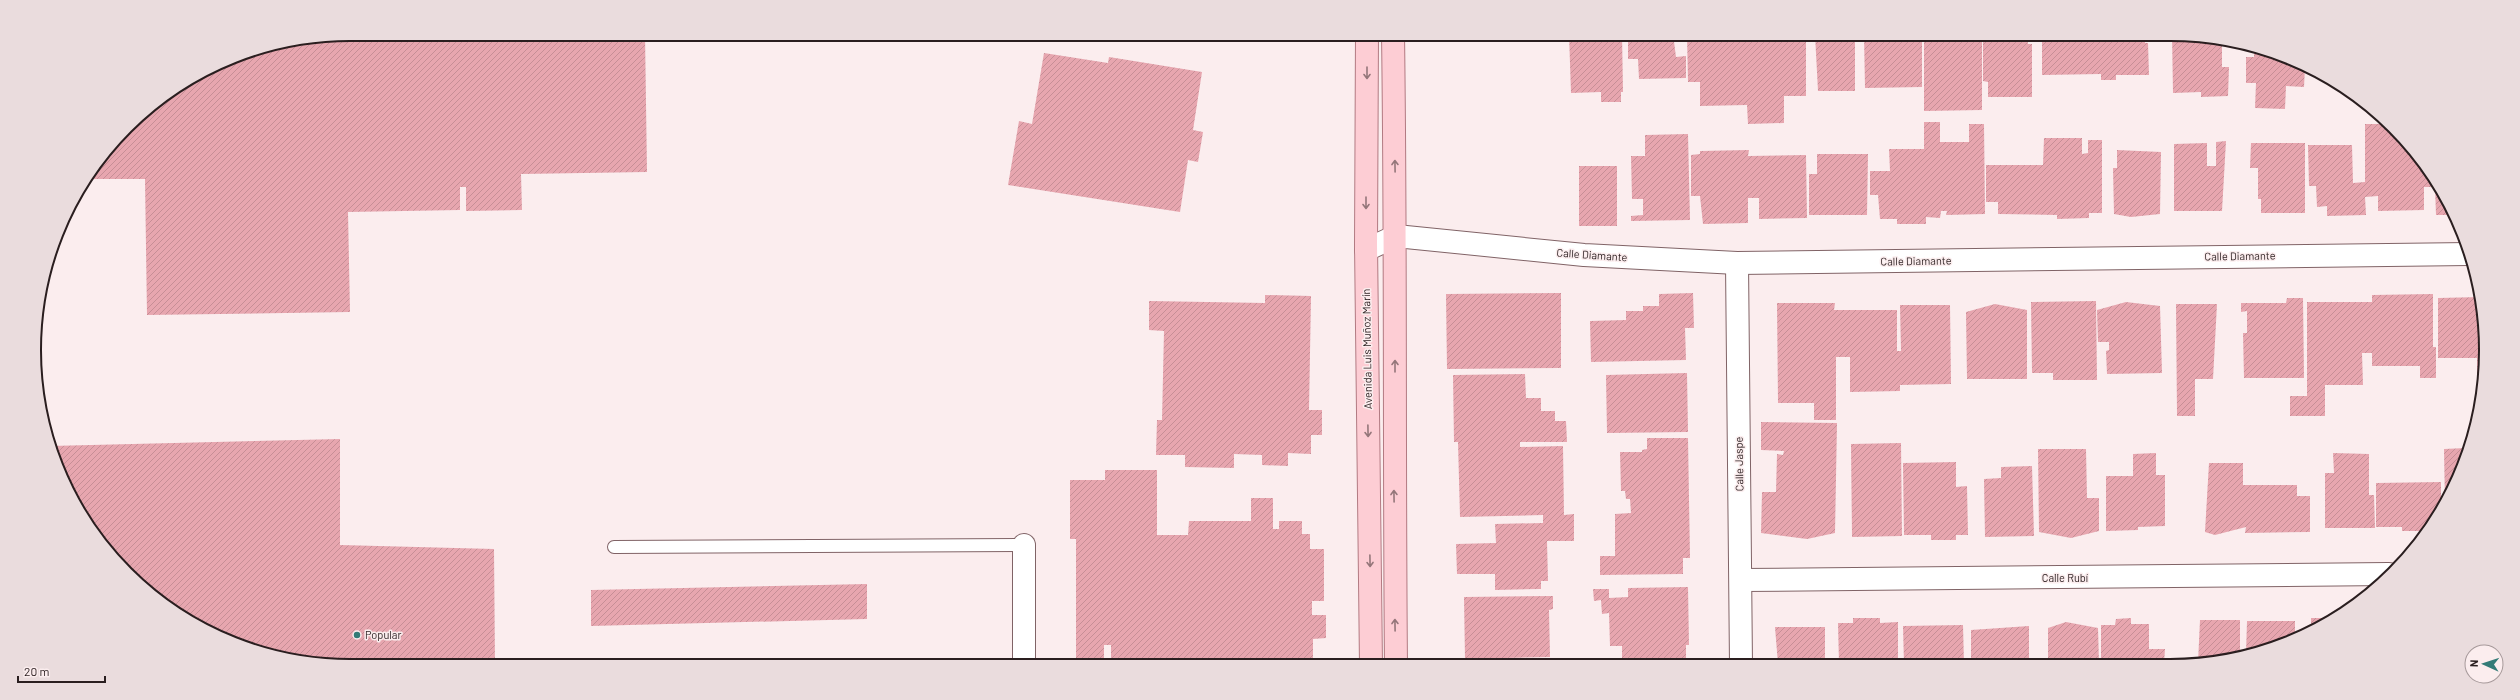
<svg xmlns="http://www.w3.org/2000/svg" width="2520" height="700" viewBox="0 0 2520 700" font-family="Barlow,sans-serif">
	<defs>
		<pattern id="building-hatch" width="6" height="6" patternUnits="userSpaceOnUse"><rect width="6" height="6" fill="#e7a6af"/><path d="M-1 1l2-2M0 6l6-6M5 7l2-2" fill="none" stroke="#c68e96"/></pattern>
	</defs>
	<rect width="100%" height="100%" fill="#fbedee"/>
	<g fill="url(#building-hatch)">
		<path d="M 350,34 L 645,34 L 647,172 L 521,174 L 522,210 L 466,211 L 466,187 L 460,187 L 460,210 L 348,212 L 350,312 L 147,315 L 145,179 L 86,179 L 99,157 L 141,113 L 229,58 L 289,40 Z"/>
		<path d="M 1569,34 L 1622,34 L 1623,92 L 1621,92 L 1621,102 L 1601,102 L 1601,92 L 1571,93 Z"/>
		<path d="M 1628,34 L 1673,34 L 1676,57 L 1686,56 L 1686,78 L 1639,79 L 1638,59 L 1628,59 Z"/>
		<path d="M 1748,34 L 1806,34 L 1806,96 L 1784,96 L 1784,123 L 1748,124 L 1747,105 L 1700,106 L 1700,82 L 1688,82 L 1687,35 Z"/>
		<path d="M 1815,34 L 1855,34 L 1855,91 L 1818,91 Z"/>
		<path d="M 1864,34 L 1922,34 L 1922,87 L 1865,88 Z"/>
		<path d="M 1924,34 L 1982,34 L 1982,110 L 1924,111 Z"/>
		<path d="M 1983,34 L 2027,34 L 2028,44 L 2032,44 L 2032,97 L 1988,97 L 1988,82 L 1983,81 Z"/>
		<path d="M 2042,34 L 2145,34 L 2145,43 L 2148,43 L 2149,75 L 2116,75 L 2116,80 L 2101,80 L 2101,74 L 2042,75 Z"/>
		<path d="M 2172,34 L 2222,39 L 2222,67 L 2229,67 L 2228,96 L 2201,97 L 2201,92 L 2173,93 Z"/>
		<path d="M 2254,47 L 2291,58 L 2308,67 L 2305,67 L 2304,87 L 2286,86 L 2285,109 L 2255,108 L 2256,83 L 2246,83 L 2246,57 L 2254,57 Z"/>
		<path d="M 1044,53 L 1108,63 L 1109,57 L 1202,72 L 1193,130 L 1203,132 L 1198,162 L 1188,160 L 1180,212 L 1008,185 L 1019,121 L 1032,124 Z"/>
		<path d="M 1924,122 L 1940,122 L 1940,142 L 1969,142 L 1969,124 L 1984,124 L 1985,214 L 1946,215 L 1947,211 L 1941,211 L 1940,218 L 1926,217 L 1926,224 L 1897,224 L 1897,219 L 1880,219 L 1878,195 L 1870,195 L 1870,171 L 1890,171 L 1889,149 L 1924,149 Z"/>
		<path d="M 2365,124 L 2391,124 L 2393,126 L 2433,174 L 2455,215 L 2436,215 L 2435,187 L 2424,187 L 2424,210 L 2378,211 L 2378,196 L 2365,197 L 2366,215 L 2327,216 L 2327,206 L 2317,207 L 2316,186 L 2309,186 L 2308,145 L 2352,145 L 2353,183 L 2365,182 Z"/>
		<path d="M 1688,134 L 1690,220 L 1631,221 L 1631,216 L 1643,215 L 1643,199 L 1632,199 L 1631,156 L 1645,156 L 1645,135 Z"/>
		<path d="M 2044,138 L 2082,138 L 2082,154 L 2088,153 L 2088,140 L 2102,140 L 2102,213 L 2089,213 L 2089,218 L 2057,219 L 2057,215 L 1998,214 L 1998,202 L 1986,202 L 1986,165 L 2043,165 Z"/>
		<path d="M 2226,141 L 2222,211 L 2174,211 L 2174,144 L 2207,143 L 2207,166 L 2216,166 L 2216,142 Z"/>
		<path d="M 2251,143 L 2305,143 L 2305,213 L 2261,213 L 2261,199 L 2258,199 L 2258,168 L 2250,168 Z"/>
		<path d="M 1749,150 L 1748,156 L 1806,155 L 1807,218 L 1759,219 L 1759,198 L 1748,198 L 1748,223 L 1703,224 L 1700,196 L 1691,196 L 1691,155 L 1700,154 L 1700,151 Z"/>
		<path d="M 2117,150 L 2161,152 L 2160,214 L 2131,217 L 2114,214 L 2113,168 L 2117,168 Z"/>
		<path d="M 1817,154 L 1868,154 L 1867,215 L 1809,215 L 1809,174 L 1817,174 Z"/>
		<rect x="1579" y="166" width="38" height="60"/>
		<path d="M 1561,293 L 1561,368 L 1447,369 L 1446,294 Z"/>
		<path d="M 1693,293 L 1694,328 L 1685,328 L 1686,360 L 1591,362 L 1590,321 L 1626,320 L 1626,311 L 1643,311 L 1643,306 L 1659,306 L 1659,294 Z"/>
		<path d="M 2433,294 L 2433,347 L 2436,347 L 2436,378 L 2420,378 L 2420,366 L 2372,366 L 2372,353 L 2362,353 L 2363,385 L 2325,385 L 2325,416 L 2290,416 L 2290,396 L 2307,396 L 2307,302 L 2372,302 L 2372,295 Z"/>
		<path d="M 1265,295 L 1311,296 L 1309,410 L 1322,410 L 1322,435 L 1311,435 L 1311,454 L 1288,453 L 1288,466 L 1262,465 L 1262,455 L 1234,454 L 1234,468 L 1185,467 L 1185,455 L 1156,455 L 1157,420 L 1162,420 L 1164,331 L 1149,330 L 1149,301 L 1265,303 Z"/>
		<path d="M 2481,297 L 2486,350 L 2484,374 L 2477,374 L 2477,358 L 2438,358 L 2438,298 Z"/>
		<path d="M 2287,298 L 2303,298 L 2304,378 L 2244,378 L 2243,333 L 2247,333 L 2247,311 L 2241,312 L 2241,303 L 2286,303 Z"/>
		<path d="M 2096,301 L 2097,380 L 2053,380 L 2053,373 L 2032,373 L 2031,302 Z"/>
		<path d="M 2126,302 L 2160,306 L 2162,373 L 2107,374 L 2106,351 L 2109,350 L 2109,342 L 2098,342 L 2097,310 Z"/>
		<path d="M 1777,303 L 1835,303 L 1834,310 L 1897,310 L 1897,351 L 1901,351 L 1900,305 L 1950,305 L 1951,384 L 1900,385 L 1900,391 L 1850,392 L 1850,357 L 1836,357 L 1836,420 L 1814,420 L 1814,403 L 1778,403 Z"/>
		<path d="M 1995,304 L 2027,310 L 2027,379 L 1967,379 L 1966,312 Z"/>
		<path d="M 2176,304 L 2217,304 L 2213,379 L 2195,379 L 2195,416 L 2177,416 Z"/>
		<path d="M 1687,373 L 1688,432 L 1607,433 L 1606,375 Z"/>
		<path d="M 1525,374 L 1526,398 L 1541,398 L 1541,411 L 1555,411 L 1555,421 L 1566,421 L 1567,442 L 1520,442 L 1520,447 L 1563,446 L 1564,515 L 1574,514 L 1574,541 L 1547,541 L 1548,581 L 1541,581 L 1541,589 L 1495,590 L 1495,574 L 1457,574 L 1456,544 L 1496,543 L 1495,524 L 1543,523 L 1543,515 L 1460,517 L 1458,442 L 1454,442 L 1453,375 Z"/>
		<path d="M 1761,422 L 1837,423 L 1835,533 L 1807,539 L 1761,533 L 1762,492 L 1776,492 L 1777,454 L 1783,455 L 1784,451 L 1761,450 Z"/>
		<path d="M 1647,438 L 1688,438 L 1690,558 L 1683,558 L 1683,574 L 1600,575 L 1600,556 L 1615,556 L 1615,514 L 1631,513 L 1630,499 L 1626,499 L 1625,491 L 1621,491 L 1620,452 L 1642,452 L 1642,450 L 1647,449 Z"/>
		<path d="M 340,439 L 340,545 L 494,549 L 495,666 L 350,666 L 289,660 L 192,624 L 141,587 L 99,542 L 66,490 L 50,446 Z"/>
		<path d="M 1901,443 L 1902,536 L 1852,537 L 1851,444 Z"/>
		<path d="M 2466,448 L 2445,505 L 2444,449 Z"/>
		<path d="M 2038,449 L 2086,449 L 2087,498 L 2099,498 L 2099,531 L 2071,538 L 2039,532 Z"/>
		<path d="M 2156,453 L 2156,475 L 2165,475 L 2165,526 L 2138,527 L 2138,530 L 2106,531 L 2106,476 L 2133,476 L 2133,454 Z"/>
		<path d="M 2333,453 L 2369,454 L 2369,495 L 2374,495 L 2375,528 L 2325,528 L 2325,473 L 2334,473 Z"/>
		<path d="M 1956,462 L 1956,487 L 1967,486 L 1968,535 L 1956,535 L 1956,540 L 1931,540 L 1931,535 L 1904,535 L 1903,463 Z"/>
		<path d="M 2209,463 L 2243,463 L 2243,485 L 2297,485 L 2297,496 L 2310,496 L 2310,532 L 2245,533 L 2246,527 L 2215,535 L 2205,532 Z"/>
		<path d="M 2032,466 L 2034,536 L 1985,537 L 1984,479 L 2001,478 L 2001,467 Z"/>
		<path d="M 1105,470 L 1157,470 L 1157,535 L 1188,535 L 1189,521 L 1251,521 L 1251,498 L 1273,498 L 1273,529 L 1279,529 L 1279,521 L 1302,521 L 1302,534 L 1310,534 L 1310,549 L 1324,549 L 1324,601 L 1312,601 L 1312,615 L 1326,615 L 1326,638 L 1313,639 L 1313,658 L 1111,658 L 1111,645 L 1104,645 L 1104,665 L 1076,665 L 1076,539 L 1070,539 L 1070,480 L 1105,480 Z"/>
		<path d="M 2441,482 L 2441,511 L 2425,531 L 2402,531 L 2402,527 L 2376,527 L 2376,483 Z"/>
		<path d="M 867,584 L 867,619 L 591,626 L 591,590 Z"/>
		<path d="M 1688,587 L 1689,645 L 1686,645 L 1686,660 L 1622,661 L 1622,646 L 1610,646 L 1609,613 L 1602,614 L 1601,600 L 1594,601 L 1593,589 L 1609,589 L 1609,598 L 1628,597 L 1628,588 Z"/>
		<path d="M 1553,596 L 1553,609 L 1549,610 L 1550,657 L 1465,659 L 1464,597 Z"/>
		<path d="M 1853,618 L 1880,618 L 1880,623 L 1898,622 L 1898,664 L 1839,664 L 1838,623 L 1853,623 Z"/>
		<path d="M 2131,618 L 2131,624 L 2149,624 L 2149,649 L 2165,649 L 2164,663 L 2101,663 L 2101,625 L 2115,625 L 2116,619 Z"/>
		<path d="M 2311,618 L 2330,618 L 2311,630 Z"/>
		<path d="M 2200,620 L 2240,620 L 2240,656 L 2211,663 L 2198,663 Z"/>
		<path d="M 2247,621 L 2295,621 L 2295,640 L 2246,654 Z"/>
		<path d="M 2066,622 L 2098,628 L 2099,663 L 2048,664 L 2048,628 Z"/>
		<path d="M 1963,625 L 1964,664 L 1904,664 L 1903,626 Z"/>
		<path d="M 2029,626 L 2029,664 L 1971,664 L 1971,630 Z"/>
		<path d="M 1775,627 L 1825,627 L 1825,664 L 1778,664 Z"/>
	</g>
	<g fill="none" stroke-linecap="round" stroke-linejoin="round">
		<defs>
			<path id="service" d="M 614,547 L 1024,545"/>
			<g id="minor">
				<path d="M 1366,250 L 1396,236 L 1584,255 L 1737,263 L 2469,254"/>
				<path d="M 1737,263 L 1741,664"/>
				<path d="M 1024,545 L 1024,665"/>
				<path d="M 1741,580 L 2389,574"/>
			</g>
			<g id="primary">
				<path d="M 1367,34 L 1366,244 L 1371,665"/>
				<path d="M 1393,34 C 1396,244 1394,454 1396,664"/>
			</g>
		</defs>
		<use href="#service" stroke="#806366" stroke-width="14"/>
		<use href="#minor" stroke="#806366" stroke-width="24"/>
		<use href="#primary" stroke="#b27a82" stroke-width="24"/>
		<use href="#service" stroke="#fff" stroke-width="12"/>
		<use href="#minor" stroke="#fff" stroke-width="22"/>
		<use href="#primary" stroke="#fdcdd4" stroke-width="22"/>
	</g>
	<defs><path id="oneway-shaft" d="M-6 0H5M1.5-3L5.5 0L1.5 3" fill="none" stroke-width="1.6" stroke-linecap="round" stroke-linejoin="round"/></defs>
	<g stroke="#94767a">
		<use href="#oneway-shaft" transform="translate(1367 73) rotate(90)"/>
		<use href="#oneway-shaft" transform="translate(1395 166) rotate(-91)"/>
		<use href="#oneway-shaft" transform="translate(1366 203) rotate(90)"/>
		<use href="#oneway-shaft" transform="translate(1395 366) rotate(-90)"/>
		<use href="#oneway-shaft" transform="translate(1368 431) rotate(89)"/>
		<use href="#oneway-shaft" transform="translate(1394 496) rotate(-91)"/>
		<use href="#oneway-shaft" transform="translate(1370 561) rotate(89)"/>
		<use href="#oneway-shaft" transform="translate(1395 625) rotate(-91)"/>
	</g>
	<circle fill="#337b77" stroke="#fbedee" stroke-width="1.5" cx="357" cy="635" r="4"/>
	<g text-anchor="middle" stroke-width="3" stroke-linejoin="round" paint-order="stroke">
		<g font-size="11" fill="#2a1e1f" stroke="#fbedee">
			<text transform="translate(1592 255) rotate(4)" y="4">Calle Diamante</text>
			<text transform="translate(2240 256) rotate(-1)" y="4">Calle Diamante</text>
			<text transform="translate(1916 261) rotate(-1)" y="4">Calle Diamante</text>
			<text transform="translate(1367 349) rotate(-91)" y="4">Avenida Luis Muñoz Marín</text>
			<text transform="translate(1739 464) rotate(-91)" y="4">Calle Jaspe</text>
			<text x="2065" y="582">Calle Rubí</text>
		</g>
		<g font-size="11" fill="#2a1e1f" stroke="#fbedee" text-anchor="start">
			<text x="365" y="639">Popular</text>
		</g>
	</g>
	<path d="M0 0H2520V700H0ZM350 41H2170A309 309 0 0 1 2479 350V350A309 309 0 0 1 2170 659H350A309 309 0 0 1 41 350V350A309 309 0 0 1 350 41Z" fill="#eadcdd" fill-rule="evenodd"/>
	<path fill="none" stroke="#2a1e1f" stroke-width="2" d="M350 41H2170A309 309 0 0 1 2479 350V350A309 309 0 0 1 2170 659H350A309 309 0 0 1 41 350V350A309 309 0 0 1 350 41Z"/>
	<g transform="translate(2484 664) rotate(273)"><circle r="19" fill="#fbedee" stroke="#a79a9b"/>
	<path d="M0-3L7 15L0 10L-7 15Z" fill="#337b77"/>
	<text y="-6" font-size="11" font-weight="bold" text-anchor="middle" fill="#2a1e1f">N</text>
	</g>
	<path d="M18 676v6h87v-6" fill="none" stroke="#2a1e1f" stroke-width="2"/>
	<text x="24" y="676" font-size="12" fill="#2a1e1f" stroke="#fbedee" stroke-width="3" paint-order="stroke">20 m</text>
</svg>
